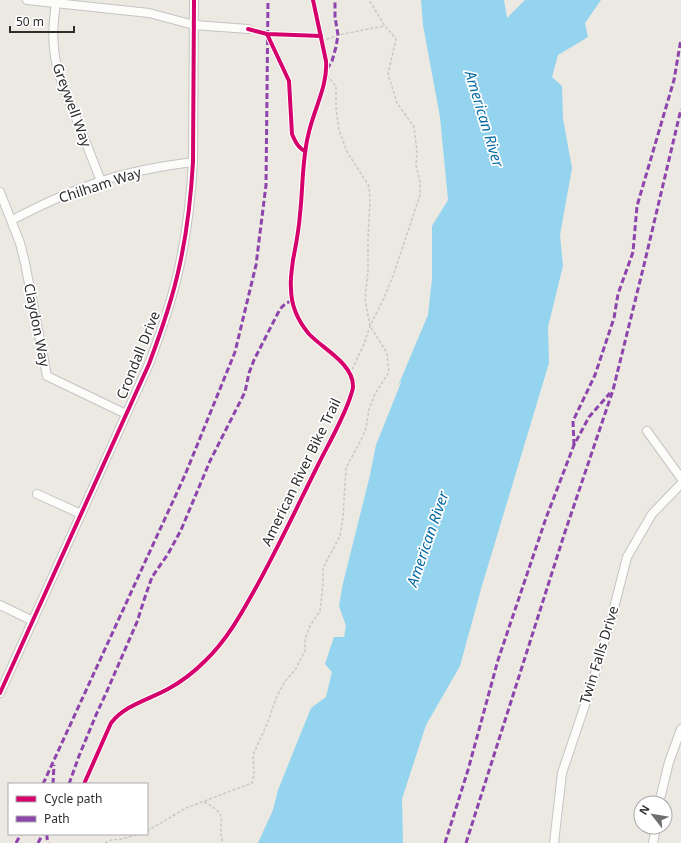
<svg xmlns="http://www.w3.org/2000/svg" width="681" height="843" viewBox="0 0 681 843" font-family="'Noto Sans',sans-serif">
	<rect width="100%" height="100%" fill="#ece8e2"/>
	<path fill="#94d4ef" d="M 421,0 L 504,0 L 507,18 L 525,0 L 601,0 L 585,23 L 588,37 L 558,55 L 552,77 L 562,86 L 563,119 L 572,168 L 560,235 L 563,266 L 548,327 L 549,363 L 481,589 L 460,666 L 426,725 L 402,799 L 403,843 L 258,843 L 273,810 L 278,790 L 311,708 L 326,697 L 332,672 L 325,664 L 334,637 L 344,637 L 346,626 L 339,606 L 343,583 L 370,475 L 376,445 L 402,380 L 398,386 L 428,315 L 432,279 L 432,226 L 448,200 L 440,117 L 423,25 Z"/>
	<g fill="none" stroke-linecap="round" stroke-linejoin="round">
		<defs>
			<g id="minor">
				<path d="M 27,0 L 149,13 L 194,25 L 248,29"/>
				<path d="M 56,3 C 52,30 52,49 59,75 L 101,181"/>
				<path d="M 0,192 L 20,243 L 25,263 L 47,376 L 126,414"/>
				<path d="M 12,220 C 41,205 70,191 102,181 C 132,171 162,166 193,162"/>
				<path d="M 647,431 L 681,478"/>
				<path d="M 37,494 L 81,514"/>
				<path d="M 0,605 L 33,621"/>
				<path d="M 0,693 L 149,364 C 161,332 172,301 179,268 C 187,233 191,197 193,162 L 194,0"/>
				<path d="M 659,803 L 669,762 L 681,729"/>
				<path d="M 554,843 L 562,773 L 592,684 L 613,612 L 627,557 L 652,514 L 681,484"/>
				<path d="M 653,843 L 656,827"/>
			</g>
		</defs>
		<use href="#minor" stroke="#c5c4c3" stroke-width="10"/>
		<g stroke="#c8c8c8" stroke-width="1.5" stroke-dasharray="3 2" stroke-linecap="butt">
			<path d="M 322,41 L 338,35 L 384,26"/>
			<path d="M 350,374 L 364,344 L 370,326 L 383,300 L 393,276 L 420,195 L 420,182 L 416,165 L 417,152 L 414,127 L 397,103 L 388,74 L 396,39 L 385,26 L 369,0"/>
			<path d="M 204,802 C 233,817 215,820 223,843"/>
			<path d="M 147,831 L 186,808 L 252,783 L 254,774 L 253,755 L 267,724 L 277,696 L 285,681 L 295,670 L 305,651 L 305,639 L 310,626 L 320,611 L 323,584 L 323,568 L 340,536 L 343,517 L 346,468 L 362,438 L 366,428 L 369,409 L 375,394 L 389,372 L 387,353 L 370,326 L 365,299 L 368,271 L 368,239 L 370,200 L 369,186 L 347,152 L 339,130 L 336,107 L 336,86 L 326,75"/>
			<path d="M 105,843 L 111,840 L 121,839 L 140,834"/>
		</g>
		<use href="#minor" stroke="#fcfcfb" stroke-width="8"/>
		<g stroke="#8e44ad" stroke-width="3" stroke-dasharray="6 3" stroke-linecap="butt">
			<path d="M 327,69 L 332,61 L 336,47 L 338,35 L 335,17 L 335,0"/>
			<path d="M 574,445 L 573,421 L 595,375 L 614,318 L 618,294 L 633,252 L 637,206 L 674,80 L 681,39"/>
			<path d="M 43,784 L 185,475 L 235,352 L 256,265 L 266,185 L 268,0"/>
			<path d="M 53,784 L 54,765"/>
			<path d="M 69,784 L 79,756 L 96,715 L 107,691 L 137,622 L 145,597 L 152,577 L 168,554 L 181,530 L 210,461 L 245,392 L 249,373 L 254,360 L 280,309 L 286,303 L 292,301"/>
			<path d="M 47,834 L 47,838 L 48,843"/>
			<path d="M 16,843 L 21,834"/>
			<path d="M 38,843 L 43,834"/>
			<path d="M 445,843 L 468,770 L 498,660 L 546,518 L 574,445 L 589,417 L 610,393"/>
			<path d="M 466,843 L 564,535 L 613,390 L 644,265 L 681,109"/>
		</g>
		<defs>
			<g id="cycleway">
				<path d="M 248,29 L 267,34 L 321,36"/>
				<path d="M 267,34 L 289,81 L 292,134 C 295,141 298,148 305,151"/>
				<path d="M 0,693 L 149,364 C 161,332 172,301 179,268 C 187,233 191,197 193,162 L 194,0"/>
				<path d="M 84,784 L 111,723 C 125,705 148,700 168,689 C 181,682 194,672 205,661 C 226,641 240,616 254,591 C 277,550 297,507 318,465 C 329,443 342,421 350,398 C 351,394 353,390 353,387 C 354,364 323,349 309,334 C 298,321 291,305 291,288 C 290,279 292,269 293,260 C 296,245 299,230 300,214 C 303,188 302,161 308,136 C 313,111 328,86 326,61 L 313,0"/>
			</g>
		</defs>
		<use href="#cycleway" stroke="#fff" stroke-width="6"/>
		<use href="#cycleway" stroke="#d6006c" stroke-width="4"/>
	</g>
	<g text-anchor="middle" stroke-width="3.5" stroke-linejoin="round" paint-order="stroke">
		<g font-size="14" fill="#2d2d2d" stroke="#fff">
			<text transform="translate(72 105) rotate(70)" y="5">Greywell Way</text>
			<text transform="translate(100 185) rotate(-18)" y="5">Chilham Way</text>
			<text transform="translate(37 325) rotate(79)" y="5">Claydon Way</text>
			<text transform="translate(138 355) rotate(-68)" y="5">Crondall Drive</text>
			<text transform="translate(301 472) rotate(-64)" y="5">American River Bike Trail</text>
			<text transform="translate(599 655) rotate(-73)" y="5">Twin Falls Drive</text>
		</g>
		<g font-size="15" font-style="italic" fill="#086ba6" stroke="#fff">
			<text transform="translate(484 119) rotate(73)" y="5">American River</text>
			<text transform="translate(428 539) rotate(-71)" y="5">American River</text>
		</g>
	</g>
	<rect x="8" y="783" width="140" height="52" fill="#ffffff" stroke="#ababab"/>
	<rect x="16" y="796" width="20" height="6" fill="#d6006c" stroke="#ababab"/>
	<text x="44" y="803" font-size="12" fill="#2d2d2d">Cycle path</text>
	<rect x="16" y="816" width="20" height="6" fill="#8e44ad" stroke="#ababab"/>
	<text x="44" y="823" font-size="12" fill="#2d2d2d">Path</text>
	<g transform="translate(653 815) rotate(301)"><circle r="19" fill="#ffffff" stroke="#ababab"/>
	<path d="M0-3L7 15L0 10L-7 15Z" fill="#706e6c"/>
	<text y="-6" font-size="11" font-weight="bold" text-anchor="middle" fill="#2d2d2d">N</text>
	</g>
	<path d="M10 26v6h64v-6" fill="none" stroke="#2d2d2d" stroke-width="2"/>
	<text x="16" y="26" font-size="12" fill="#2d2d2d" stroke="#ffffff" stroke-width="3" paint-order="stroke">50 m</text>
</svg>
